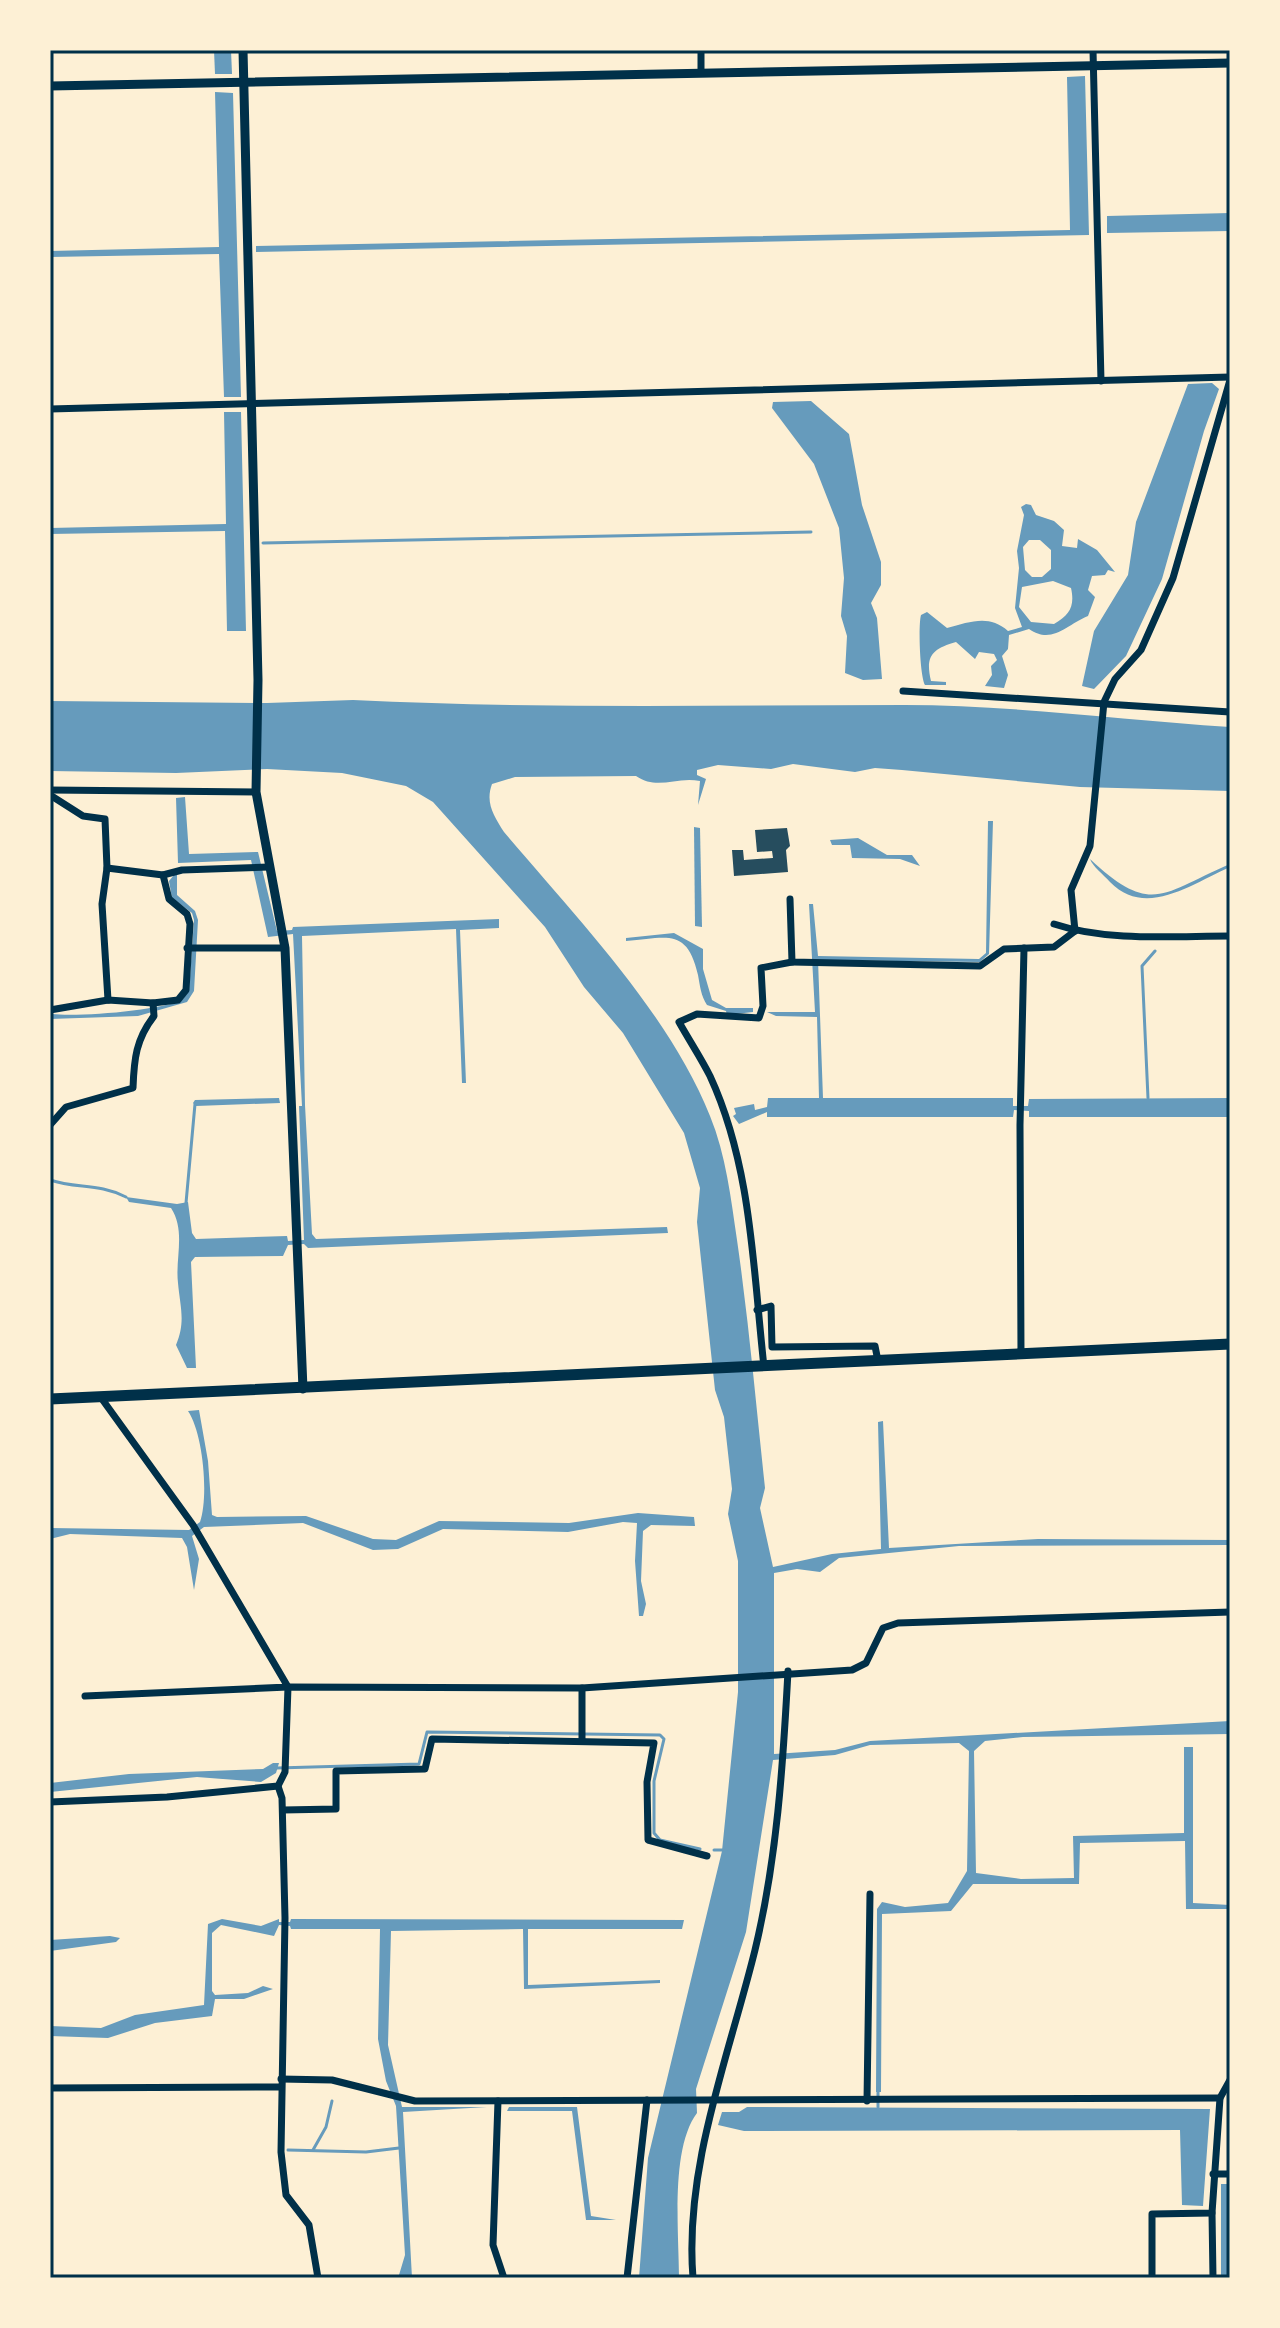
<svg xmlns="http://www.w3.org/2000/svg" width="1280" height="2328" viewBox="0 0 1280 2328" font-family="'Varela Round',sans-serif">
	<rect width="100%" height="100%" fill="#fdf0d5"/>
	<g fill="#669bbc" fill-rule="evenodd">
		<path d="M 214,50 L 231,50 L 232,74 L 215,74 Z"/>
		<path d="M 1085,76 L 1089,235 L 256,252 L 256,246 L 1070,230 L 1067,77 Z"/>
		<path d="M 215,92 L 233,93 L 241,397 L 224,397 L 219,254 L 50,257 L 50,251 L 219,247 Z"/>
		<path d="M 1230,213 L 1230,231 L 1107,233 L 1107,216 Z"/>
		<path d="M 1212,383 L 1219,389 L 1204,431 L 1162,579 L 1126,656 L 1094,689 L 1082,686 L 1094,631 L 1128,575 L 1136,522 L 1188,384 Z"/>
		<path d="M 811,401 L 849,434 L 862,505 L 881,562 L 881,585 L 871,603 L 877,618 L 882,679 L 863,680 L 845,673 L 847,636 L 841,616 L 844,578 L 839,528 L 814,464 L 772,408 L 773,402 Z"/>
		<path d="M 224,412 L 241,412 L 246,631 L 227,631 L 225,531 L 50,534 L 50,528 L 226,524 Z"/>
		<path d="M 1026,504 L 1031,505 L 1036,515 L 1054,521 L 1064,530 L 1062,546 L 1077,548 L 1078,539 L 1097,550 L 1115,572 L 1108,570 L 1105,575 L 1092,576 L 1088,590 L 1095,597 L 1088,616 C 1066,625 1052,645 1029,629 L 1009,635 L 1008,649 L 1002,656 L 1008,675 L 1004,688 L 985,686 L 992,675 L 991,666 L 997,660 L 994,654 L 979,652 L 975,659 L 956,642 C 932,649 925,656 931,681 L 946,682 L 946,685 L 925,685 C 920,676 918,626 921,615 L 927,612 L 947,628 C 970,622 989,614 1008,631 L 1022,627 L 1015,608 L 1019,568 L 1017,551 L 1024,515 L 1021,507 ZM 1029,540 L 1040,540 L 1051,550 L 1051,569 L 1042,577 L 1032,577 L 1025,570 L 1023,547 ZM 1053,581 L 1071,588 C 1075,606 1070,615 1054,624 L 1031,622 L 1019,607 L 1022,587 Z"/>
		<path d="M 353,700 C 537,709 720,705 904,705 C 1012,705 1122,720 1230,727 L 1230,791 L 1080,787 L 902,770 L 875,768 L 855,772 L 793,764 L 771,769 L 718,765 L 697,770 L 697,775 L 706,779 L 698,805 L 700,781 C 676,776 658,791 636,776 L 515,777 L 492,784 C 485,803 494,816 504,832 C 575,916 669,1013 710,1116 C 726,1155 731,1199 737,1240 C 749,1323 756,1405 765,1488 L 760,1508 L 773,1567 L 832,1554 L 881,1549 L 878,1422 L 883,1421 L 889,1548 L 1038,1539 L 1230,1540 L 1230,1545 L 959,1546 L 839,1558 L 820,1572 L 797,1569 L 774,1573 L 774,1754 L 835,1750 L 870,1741 L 1230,1721 L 1230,1734 L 1023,1737 L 985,1741 L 974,1751 L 976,1873 L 1021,1879 L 1074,1878 L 1073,1836 L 1184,1833 L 1184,1747 L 1193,1747 L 1193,1903 L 1230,1905 L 1230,1909 L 1186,1909 L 1185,1841 L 1080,1843 L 1079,1884 L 973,1884 L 951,1911 L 882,1914 L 881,2092 L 876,2092 L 877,1909 L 882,1902 L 905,1907 L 948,1903 L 967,1871 L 969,1751 L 959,1743 L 870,1745 L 835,1755 L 773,1760 L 746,1932 L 696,2089 L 697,2113 C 670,2149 679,2233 679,2278 L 639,2278 L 648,2158 L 722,1851 L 738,1692 L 738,1561 L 728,1514 L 732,1489 L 724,1417 L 715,1390 L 697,1222 L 700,1188 L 684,1133 L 623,1033 L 584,987 L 545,927 L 433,802 L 406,786 L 342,773 L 267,769 L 176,773 L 50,771 L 50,701 L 267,703 Z"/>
		<path d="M 185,797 L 189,854 L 258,852 L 277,931 L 292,930 L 293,927 L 499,919 L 499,928 L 460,930 L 466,1083 L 462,1083 L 456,929 L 302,936 L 305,1105 L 312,1234 L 316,1239 L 667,1227 L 668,1233 L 308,1248 L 304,1244 L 288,1245 L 283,1256 L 195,1257 L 191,1262 L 196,1368 L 187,1368 L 176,1345 C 186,1322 180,1306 178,1283 C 175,1258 186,1231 171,1208 L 129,1202 L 126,1197 L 177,1204 L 188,1202 L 192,1233 L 196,1239 L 287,1236 L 288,1241 L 304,1240 L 299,1106 L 302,1106 L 293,934 L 268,937 L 251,860 L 178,863 L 176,798 Z"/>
		<path d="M 988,821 L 993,821 L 989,954 L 980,962 L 818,960 L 823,1098 L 1013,1098 L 1013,1106 L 1028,1106 L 1029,1099 L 1230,1098 L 1230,1117 L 1029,1117 L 1029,1111 L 1014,1110 L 1013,1117 L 767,1117 L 767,1112 L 739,1124 L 733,1116 L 736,1114 L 734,1108 L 754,1104 L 755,1110 L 767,1107 L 768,1098 L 819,1098 L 817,1017 L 776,1016 L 767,1012 L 815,1012 L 809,904 L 813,904 L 818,956 L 979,959 L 986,953 Z"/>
		<path d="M 694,827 L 700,828 L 702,927 L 695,926 Z"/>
		<path d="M 858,838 L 887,855 L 912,855 L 920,866 L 900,859 L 852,858 L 850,845 L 832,845 L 830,840 Z"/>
		<path d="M 1090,859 C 1152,917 1162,893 1230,864 L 1230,867 C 1193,883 1146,919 1110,882 C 1103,874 1093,867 1090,859 Z"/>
		<path d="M 174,875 L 177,875 L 177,895 L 195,911 L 198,920 L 194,991 L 187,1002 L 138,1016 L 50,1019 L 50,1009 L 52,1014 C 77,1017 162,1011 183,999 L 189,990 L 194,920 L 192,913 L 172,898 L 169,881 Z"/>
		<path d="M 674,933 L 703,949 L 703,969 L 712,1000 L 726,1008 L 753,1008 L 753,1012 L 727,1015 L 726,1011 L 707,1005 C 701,996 700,986 698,975 C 687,927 667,938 626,941 L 626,938 Z"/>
		<path d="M 279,1098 L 280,1103 L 196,1106 L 193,1103 L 195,1100 Z"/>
		<path d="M 199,1410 L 208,1461 L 212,1515 L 217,1517 L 306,1516 L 373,1539 L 396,1540 L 439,1521 L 569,1523 L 638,1513 L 694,1517 L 695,1526 L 651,1525 L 643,1531 L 641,1581 L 646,1604 L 643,1616 L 639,1616 L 635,1561 L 637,1523 L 623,1522 L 568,1532 L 443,1529 L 398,1549 L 373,1550 L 303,1523 L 204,1527 L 192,1536 L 199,1559 L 194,1590 L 187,1547 L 182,1538 L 70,1534 L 50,1539 L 50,1528 L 189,1530 L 200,1522 C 209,1496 203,1433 188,1411 Z"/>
		<path d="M 273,1763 L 279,1763 L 276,1773 L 261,1782 L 197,1777 L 50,1792 L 50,1783 L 129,1774 L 263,1769 Z"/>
		<path d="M 222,1919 L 261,1926 L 279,1919 L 279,1922 L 290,1922 L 291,1919 L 684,1920 L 682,1929 L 528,1929 L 528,1985 L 660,1980 L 660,1983 L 524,1989 L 523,1929 L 391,1931 L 388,2045 L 402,2107 L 487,2107 L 403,2112 L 412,2278 L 390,2278 L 399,2275 L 405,2255 L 396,2106 L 386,2081 L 378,2039 L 380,1929 L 291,1929 L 290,1926 L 279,1925 L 274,1936 L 221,1925 L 212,1933 L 212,1991 L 215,1995 L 248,1993 L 263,1986 L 273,1989 L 244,1999 L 215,1999 L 212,2016 L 155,2023 L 108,2038 L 50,2036 L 50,2026 L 101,2028 L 135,2015 L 204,2005 L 208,1924 Z"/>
		<path d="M 110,1936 L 120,1938 L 116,1942 L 50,1951 L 50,1940 Z"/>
		<path d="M 509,2107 L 577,2107 L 591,2216 L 616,2220 L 586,2220 L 572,2111 L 507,2111 Z"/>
		<path d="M 747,2107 L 1210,2109 L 1203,2206 L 1182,2205 L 1180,2130 L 744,2131 L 718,2125 L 722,2112 L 739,2112 Z"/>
		<rect x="1221" y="2184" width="9" height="94"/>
	</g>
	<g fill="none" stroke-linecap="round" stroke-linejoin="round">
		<g stroke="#669bbc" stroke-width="3">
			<path d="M 263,543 L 811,532"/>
			<path d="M 1148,1098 L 1142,966 L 1155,951"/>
			<path d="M 50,1180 C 77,1189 98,1183 126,1197"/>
			<path d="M 186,1203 L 195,1104"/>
			<path d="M 277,1768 L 419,1764 L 427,1732 L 660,1735 L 664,1739 L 654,1781 L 654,1833 L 660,1840 L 700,1849"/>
			<path d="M 714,1850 L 726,1850"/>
			<path d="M 878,2092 L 878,2107"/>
			<path d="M 288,2150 L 366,2152 L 399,2148"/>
			<path d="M 313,2150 L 326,2127 L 332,2101"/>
		</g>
	</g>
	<path fill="#264d5e" d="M 787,828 L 790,846 L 786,850 L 788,872 L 734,876 L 732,850 L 743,850 L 744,860 L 773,858 L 772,851 L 757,852 L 755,830 Z"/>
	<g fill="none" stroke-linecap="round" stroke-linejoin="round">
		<g stroke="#003049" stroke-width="7">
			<path d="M 701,50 L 701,73"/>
			<path d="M 1093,50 L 1101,381"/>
			<path d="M 50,409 L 1230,377"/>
			<path d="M 903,691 L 1230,712"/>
			<path d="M 50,790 L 256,792"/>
			<path d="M 50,795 L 83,816 L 105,819 L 107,868 L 102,904 L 108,1000"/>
			<path d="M 107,868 L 163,875"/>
			<path d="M 790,899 L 792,962 L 980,966 L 1004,949 L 1054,947 L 1075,931"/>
			<path d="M 1054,924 C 1108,942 1174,936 1230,936"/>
			<path d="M 1075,931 L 1071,890 L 1090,846 L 1104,702 L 1115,679 L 1141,650 L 1173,578 L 1230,380"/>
			<path d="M 187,948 L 285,948"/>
			<path d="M 50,1010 L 108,1000 L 153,1003 L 178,1000 L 186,990 L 190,924 L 187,914 L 169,899 L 163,875 L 182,870 L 269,867"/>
			<path d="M 50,1125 L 66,1107 L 133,1088 C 134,1059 136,1039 154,1016 L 153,1003"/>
			<path d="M 757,1310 L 771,1306 L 772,1347 L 875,1346 L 878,1361"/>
			<path d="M 1021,1354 L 1020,1125 L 1024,948"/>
			<path d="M 764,1367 C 753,1269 752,1167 710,1076 C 701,1058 689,1040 679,1022 L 697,1014 L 759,1018 L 763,1006 L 761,968 L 792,962"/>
			<path d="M 582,1688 L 582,1741"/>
			<path d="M 85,1696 L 288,1687 L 193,1525 L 102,1399"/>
			<path d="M 278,1786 L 282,1798 L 285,1918 L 281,2152 L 286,2195 L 309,2225 L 318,2278"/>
			<path d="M 50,1802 L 167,1797 L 278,1786 L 285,1772 L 288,1687 L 582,1688 L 852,1670 L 866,1663 L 883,1628 L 898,1623 L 1230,1612"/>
			<path d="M 283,1810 L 336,1809 L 336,1771 L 425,1769 L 432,1739 L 654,1743 L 647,1782 L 648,1840 L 707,1856"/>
			<path d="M 281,2079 L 332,2080 L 415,2101 L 1220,2098"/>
			<path d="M 50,2088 L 280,2087"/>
			<path d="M 498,2101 L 493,2245 L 504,2278"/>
			<path d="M 867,2101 L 870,1894"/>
			<path d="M 1213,2174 L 1230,2174"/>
			<path d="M 1212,2213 L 1213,2278"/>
			<path d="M 627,2278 L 647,2100"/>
			<path d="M 693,2278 C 684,2167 729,2056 755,1950 C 777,1859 783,1765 788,1671"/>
			<path d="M 1152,2278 L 1152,2214 L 1212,2213 L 1220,2098 L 1230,2080"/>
		</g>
		<g stroke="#003049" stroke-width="9">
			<path d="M 243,50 L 258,680 L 256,792 L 285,948 L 303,1389"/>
			<path d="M 50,86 L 1230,63"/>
		</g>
		<path stroke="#003049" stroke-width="11" d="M 50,1399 L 1230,1344"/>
	</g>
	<rect width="1280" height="2328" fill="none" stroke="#fdf0d5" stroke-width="104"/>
	<rect x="52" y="52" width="1176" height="2224" fill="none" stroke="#003049" stroke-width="3"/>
</svg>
